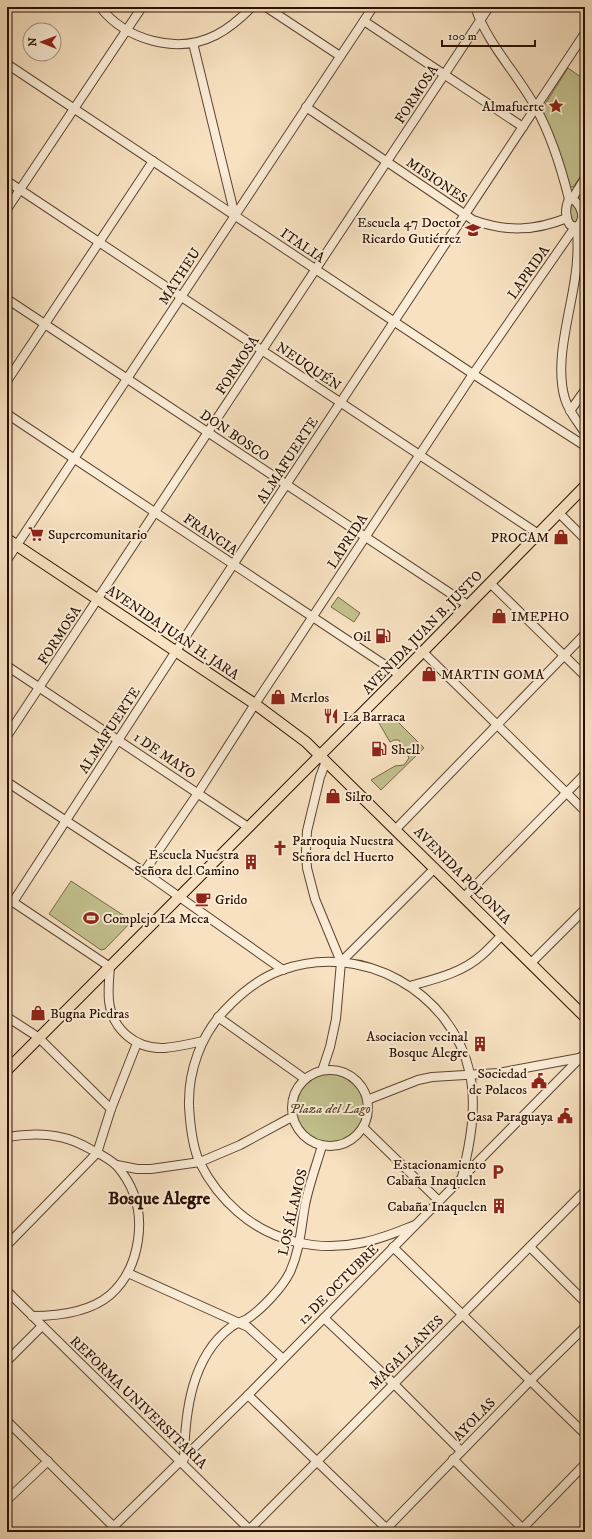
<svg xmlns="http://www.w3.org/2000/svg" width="592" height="1539" viewBox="0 0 592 1539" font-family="'IM FELL DW Pica',serif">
	<rect width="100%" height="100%" fill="#f7e1c0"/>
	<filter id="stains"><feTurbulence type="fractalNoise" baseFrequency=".005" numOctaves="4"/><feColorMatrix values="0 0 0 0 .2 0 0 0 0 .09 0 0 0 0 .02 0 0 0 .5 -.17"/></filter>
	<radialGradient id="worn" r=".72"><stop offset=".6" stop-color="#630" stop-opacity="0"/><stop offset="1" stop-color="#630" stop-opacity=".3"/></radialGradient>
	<g fill="#c2c18e" stroke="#766847">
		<path d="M 568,68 L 585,80 L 585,171 L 573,187 L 569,186 L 542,109 Z"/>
		<path d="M 572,204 L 574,205 L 578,214 L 577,221 L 575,222 L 572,221 L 569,211 Z"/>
		<path d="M 338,597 L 360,613 L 354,622 L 331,607 Z"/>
		<path d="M 382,713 L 386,717 L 389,713 L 424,748 L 381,790 L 371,780 L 395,766 L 404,765 L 409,758 L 399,740 L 394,740 L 390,742 L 376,718 Z"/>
		<path d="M 71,881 L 132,921 L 105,949 L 101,950 L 49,914 Z"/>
		<path d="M 330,1072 C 337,1073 344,1074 350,1078 C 357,1081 360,1088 362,1095 C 369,1121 352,1147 324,1144 C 286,1141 285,1078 330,1072 Z"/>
	</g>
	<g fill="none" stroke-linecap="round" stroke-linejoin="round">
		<defs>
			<g id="minor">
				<path d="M 100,7 C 126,40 177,55 216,35 C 230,28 241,18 252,7"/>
				<path d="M 266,7 L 340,56"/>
				<path d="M 475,7 C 488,45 517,73 536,108 C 552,137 561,167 569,199"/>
				<path d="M 364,21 L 523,127"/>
				<path d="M 193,43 L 235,216"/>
				<path d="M 7,64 L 473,374 L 585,446"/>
				<path d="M 306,107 L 473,220 C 506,232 535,231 567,218"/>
				<path d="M 7,181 L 537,533"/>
				<path d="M 569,199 L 574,200 C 582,207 586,219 577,227 L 570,225 C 565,217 565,208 569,199 Z"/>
				<path d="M 572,199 L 585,178"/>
				<path d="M 7,209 L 142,7"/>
				<path d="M 577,227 C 578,244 578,261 575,278 C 570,315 554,362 565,399 C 569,412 578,422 585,433"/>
				<path d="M 7,299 L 468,605"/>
				<path d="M 7,381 L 153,161"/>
				<path d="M 570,411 L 585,390"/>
				<path d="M 7,414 L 400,675"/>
				<path d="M 558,512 L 585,539"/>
				<path d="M 7,560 L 373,7"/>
				<path d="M 490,583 L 585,676"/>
				<path d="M 423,652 L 585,811"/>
				<path d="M 7,666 L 248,827"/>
				<path d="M 7,736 L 489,7"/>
				<path d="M 7,782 L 144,872 L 283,970"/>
				<path d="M 396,829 L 585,634"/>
				<path d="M 144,872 L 198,793 L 255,704 L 473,374 L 575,227"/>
				<path d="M 464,897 L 585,774"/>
				<path d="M 7,898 L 110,967 C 109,978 108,990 109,1001 C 112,1029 135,1049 164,1048 C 177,1047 190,1044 203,1041"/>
				<path d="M 13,902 L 176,651 L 585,33"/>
				<path d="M 341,962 L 435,868"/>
				<path d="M 531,963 L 585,909"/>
				<path d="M 410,986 C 435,979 462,973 482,955 C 489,949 496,941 502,935"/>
				<path d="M 7,1017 L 38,1037 L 111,1109"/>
				<path d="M 218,1017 L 305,1079"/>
				<path d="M 323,1068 L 330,1047 L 336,1019 L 341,962 L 315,899 L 307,868 L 306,851 L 307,831 L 320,777 L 326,761"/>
				<circle cx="330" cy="1108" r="38"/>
				<path d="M 367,1100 L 418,1080 L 432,1077 L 498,1073 L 579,1058"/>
				<path d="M 363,1127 L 439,1201"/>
				<path d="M 7,1137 C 25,1134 46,1133 64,1138 C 74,1140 83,1145 92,1150 C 100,1154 111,1160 117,1166 C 135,1187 142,1213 138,1240 C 135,1261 127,1280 110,1295 C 90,1312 58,1316 32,1316"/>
				<path d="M 117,1165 L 137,1169 L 151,1169 L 200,1162 L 240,1145 L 288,1119 L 293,1118"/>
				<path d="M 415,1225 C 397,1232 379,1240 360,1243 C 317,1252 271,1241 238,1212 C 223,1199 209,1181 200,1163 C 192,1147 190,1123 189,1106 C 188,1071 201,1035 225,1010 C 241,993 259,978 282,970 C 361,941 452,991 470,1074 C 477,1108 470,1144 462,1177"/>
				<path d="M 7,1245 L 97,1153 L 111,1109 L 137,1043"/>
				<path d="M 393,1247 L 585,1434"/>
				<path d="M 530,1247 L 585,1302"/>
				<path d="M 128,1273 L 248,1327 L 283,1359"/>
				<path d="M 7,1291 L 252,1532"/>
				<path d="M 324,1318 L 393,1383 L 461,1451"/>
				<path d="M 7,1361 L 42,1326"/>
				<path d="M 248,1395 L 389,1531"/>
				<path d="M 7,1421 L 119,1532"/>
				<path d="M 184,1459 C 185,1413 191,1357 231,1327 C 236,1323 242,1322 247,1319 C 262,1309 282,1288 290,1272 C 300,1250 301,1228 305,1205 C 309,1185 316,1166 322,1146"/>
				<path d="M 453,1459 L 526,1532"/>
				<path d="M 7,1500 L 48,1461"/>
				<path d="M 520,1531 L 585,1464"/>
				<path d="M 108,1532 L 248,1395 L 585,1053"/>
				<path d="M 247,1532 L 585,1191"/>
				<path d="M 383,1532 L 530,1381 L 585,1327"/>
			</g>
			<g id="major">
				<path d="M 7,539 L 255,704 L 306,742 L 585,1017"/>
				<path d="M 7,1070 L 400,675 L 585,486"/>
			</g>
		</defs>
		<use href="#minor" stroke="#5c4430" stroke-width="10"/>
		<use href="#major" stroke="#290f00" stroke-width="12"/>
		<use href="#minor" stroke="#faecd6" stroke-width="8"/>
		<use href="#major" stroke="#f7e1c0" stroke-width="10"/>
	</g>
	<defs>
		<symbol id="sight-bare" viewBox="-9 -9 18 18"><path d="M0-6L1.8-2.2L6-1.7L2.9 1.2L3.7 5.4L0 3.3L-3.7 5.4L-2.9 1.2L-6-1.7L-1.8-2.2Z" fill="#8f2418" stroke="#faecd6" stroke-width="2.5" paint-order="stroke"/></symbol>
		<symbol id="school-bare" viewBox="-9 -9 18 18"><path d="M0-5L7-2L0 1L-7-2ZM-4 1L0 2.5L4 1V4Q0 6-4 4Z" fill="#8f2418" stroke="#faecd6" stroke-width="2.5" paint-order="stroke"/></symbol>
		<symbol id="supermarket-bare" viewBox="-9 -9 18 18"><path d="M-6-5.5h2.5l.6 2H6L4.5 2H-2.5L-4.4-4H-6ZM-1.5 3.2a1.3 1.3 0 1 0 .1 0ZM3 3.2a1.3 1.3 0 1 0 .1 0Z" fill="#8f2418" stroke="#faecd6" stroke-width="2.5" paint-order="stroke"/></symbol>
		<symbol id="shop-bare" viewBox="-9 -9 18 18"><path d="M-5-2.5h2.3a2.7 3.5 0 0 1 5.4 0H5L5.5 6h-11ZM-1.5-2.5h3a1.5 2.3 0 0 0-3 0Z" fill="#8f2418" stroke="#faecd6" stroke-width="2.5" paint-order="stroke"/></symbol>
		<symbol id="fuel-bare" viewBox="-9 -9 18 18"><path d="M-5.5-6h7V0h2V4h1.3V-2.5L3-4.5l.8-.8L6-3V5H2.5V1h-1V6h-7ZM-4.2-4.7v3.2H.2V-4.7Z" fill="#8f2418" stroke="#faecd6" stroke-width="2.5" paint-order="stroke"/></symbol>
		<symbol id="restaurant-bare" viewBox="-9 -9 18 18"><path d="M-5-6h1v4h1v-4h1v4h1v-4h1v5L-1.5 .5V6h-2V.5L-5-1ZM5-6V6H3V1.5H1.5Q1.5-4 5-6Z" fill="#8f2418" stroke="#faecd6" stroke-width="2.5" paint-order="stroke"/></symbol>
		<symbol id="church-bare" viewBox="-9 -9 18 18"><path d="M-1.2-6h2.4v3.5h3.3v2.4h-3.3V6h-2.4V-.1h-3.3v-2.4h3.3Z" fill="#8f2418" stroke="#faecd6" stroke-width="2.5" paint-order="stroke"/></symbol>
		<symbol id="building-bare" viewBox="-9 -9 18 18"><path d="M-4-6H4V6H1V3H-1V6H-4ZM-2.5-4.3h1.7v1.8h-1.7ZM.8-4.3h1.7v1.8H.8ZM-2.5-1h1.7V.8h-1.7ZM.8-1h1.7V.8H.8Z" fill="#8f2418" stroke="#faecd6" stroke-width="2.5" paint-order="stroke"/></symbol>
		<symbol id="cafe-bare" viewBox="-9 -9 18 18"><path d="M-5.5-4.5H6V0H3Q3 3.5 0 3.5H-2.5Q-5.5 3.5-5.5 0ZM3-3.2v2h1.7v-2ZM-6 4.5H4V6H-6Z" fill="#8f2418" stroke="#faecd6" stroke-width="2.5" paint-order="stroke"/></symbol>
		<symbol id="stadium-bare" viewBox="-9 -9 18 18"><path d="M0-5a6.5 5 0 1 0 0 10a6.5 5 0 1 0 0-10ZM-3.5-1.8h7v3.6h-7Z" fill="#8f2418" stroke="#faecd6" stroke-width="2.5" paint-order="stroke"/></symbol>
		<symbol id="civic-bare" viewBox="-9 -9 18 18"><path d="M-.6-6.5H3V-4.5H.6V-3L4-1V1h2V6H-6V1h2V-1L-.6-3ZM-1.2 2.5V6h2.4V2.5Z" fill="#8f2418" stroke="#faecd6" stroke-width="2.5" paint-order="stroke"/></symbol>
		<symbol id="parking-bare" viewBox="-9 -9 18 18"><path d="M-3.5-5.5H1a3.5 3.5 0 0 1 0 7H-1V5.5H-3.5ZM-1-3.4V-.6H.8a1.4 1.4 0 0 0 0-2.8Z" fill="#8f2418" stroke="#faecd6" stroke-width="2.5" paint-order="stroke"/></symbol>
	</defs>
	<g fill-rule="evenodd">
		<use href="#sight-bare" x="545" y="95" width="22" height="22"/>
		<use href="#school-bare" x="462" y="219" width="22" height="22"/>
		<use href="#supermarket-bare" x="25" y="523" width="22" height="22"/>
		<use href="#shop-bare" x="550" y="526" width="22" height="22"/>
		<use href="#shop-bare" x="488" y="605" width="22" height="22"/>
		<use href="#fuel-bare" x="372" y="625" width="22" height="22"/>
		<use href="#shop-bare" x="418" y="663" width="22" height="22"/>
		<use href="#shop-bare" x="267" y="686" width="22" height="22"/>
		<use href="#restaurant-bare" x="320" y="705" width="22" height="22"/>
		<use href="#fuel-bare" x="368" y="738" width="22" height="22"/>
		<use href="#shop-bare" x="322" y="785" width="22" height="22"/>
		<use href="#church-bare" x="269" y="837" width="22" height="22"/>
		<use href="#building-bare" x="240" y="851" width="22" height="22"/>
		<use href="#cafe-bare" x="192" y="888" width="22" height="22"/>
		<use href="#stadium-bare" x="80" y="907" width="22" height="22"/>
		<use href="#shop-bare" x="27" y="1002" width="22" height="22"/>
		<use href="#building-bare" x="469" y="1033" width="22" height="22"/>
		<use href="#civic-bare" x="528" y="1070" width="22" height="22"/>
		<use href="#civic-bare" x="554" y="1105" width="22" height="22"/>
		<use href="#parking-bare" x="487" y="1161" width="22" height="22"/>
		<use href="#building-bare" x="488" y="1195" width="22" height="22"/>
	</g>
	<g text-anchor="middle" stroke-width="4" stroke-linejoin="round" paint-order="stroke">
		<g font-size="14" fill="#290f00" stroke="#faecd6">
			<text transform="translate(416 94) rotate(-57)" y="5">FORMOSA</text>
			<text transform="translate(437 180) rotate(34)" y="5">MISIONES</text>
			<text transform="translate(303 245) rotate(34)" y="5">ITALIA</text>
			<text transform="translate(528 272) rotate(-55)" y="5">LAPRIDA</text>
			<text transform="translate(179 276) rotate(-57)" y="5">MATHEU</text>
			<text transform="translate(237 365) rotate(-57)" y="5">FORMOSA</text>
			<text transform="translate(309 366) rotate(34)" y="5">NEUQUÉN</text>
			<text transform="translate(235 435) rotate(34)" y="5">DON BOSCO</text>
			<text transform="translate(287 460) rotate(-57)" y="5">ALMAFUERTE</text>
			<text transform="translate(211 534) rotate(34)" y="5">FRANCIA</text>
			<text transform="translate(347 541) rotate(-57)" y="5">LAPRIDA</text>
			<text transform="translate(173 632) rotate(34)" y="5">AVENIDA JUAN H. JARA</text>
			<text transform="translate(422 632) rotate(-46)" y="5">AVENIDA JUAN B. JUSTO</text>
			<text transform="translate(59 635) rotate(-57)" y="5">FORMOSA</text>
			<text transform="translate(109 730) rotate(-57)" y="5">ALMAFUERTE</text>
			<text transform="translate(165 755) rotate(34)" y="5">1 DE MAYO</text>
			<text transform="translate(463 875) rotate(45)" y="5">AVENIDA POLONIA</text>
			<text transform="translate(292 1212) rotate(-77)" y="5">LOS ÁLAMOS</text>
			<text transform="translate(338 1284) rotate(-45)" y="5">12 DE OCTUBRE</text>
			<text transform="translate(406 1352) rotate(-45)" y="5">MAGALLANES</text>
			<text transform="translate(139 1402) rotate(44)" y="5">REFORMA UNIVERSITARIA</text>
			<text transform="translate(474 1419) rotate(-46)" y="5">AYOLAS</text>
		</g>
		<g font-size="14" fill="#290f00" stroke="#faecd6" text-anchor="start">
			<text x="544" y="111" text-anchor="end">Almafuerte</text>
			<text x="461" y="227" text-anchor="end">Escuela 47 Doctor<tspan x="461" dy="16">Ricardo Gutiérrez</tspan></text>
			<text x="48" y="539">Supercomunitario</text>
			<text x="549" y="542" text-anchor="end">PROCAM</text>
			<text x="511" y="621">IMEPHO</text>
			<text x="371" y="641" text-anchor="end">Oil</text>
			<text x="441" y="679">MARTIN GOMA</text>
			<text x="290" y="702">Merlos</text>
			<text x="343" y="721">La Barraca</text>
			<text x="391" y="754">Shell</text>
			<text x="345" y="801">Silro</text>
			<text x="292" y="845">Parroquia Nuestra<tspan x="292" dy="16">Señora del Huerto</tspan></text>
			<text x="239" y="859" text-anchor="end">Escuela Nuestra<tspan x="239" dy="16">Señora del Camino</tspan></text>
			<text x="215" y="904">Grido</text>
			<text x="103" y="923">Complejo La Meca</text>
			<text x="50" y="1018">Bugna Piedras</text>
			<text x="468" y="1041" text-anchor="end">Asociacion vecinal<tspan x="468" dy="16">Bosque Alegre</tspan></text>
			<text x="527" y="1078" text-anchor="end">Sociedad<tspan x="527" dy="16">de Polacos</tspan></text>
			<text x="553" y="1121" text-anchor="end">Casa Paraguaya</text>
			<text x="486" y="1169" text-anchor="end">Estacionamiento<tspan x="486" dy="16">Cabaña Inaquelen</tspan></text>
			<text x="487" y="1211" text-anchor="end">Cabaña Inaquelen</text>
		</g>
		<g font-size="14" font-style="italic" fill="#5f4d32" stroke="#faecd6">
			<text x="330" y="1113">Plaza del Lago</text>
		</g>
		<g font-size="18" font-weight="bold" fill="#290f00" stroke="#faecd6">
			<text x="159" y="1204">Bosque Alegre</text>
		</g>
	</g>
	<rect width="592" height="1539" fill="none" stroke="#f7e1c0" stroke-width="24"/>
	<rect x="8" y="8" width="576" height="1523" fill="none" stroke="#290f00" stroke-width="2"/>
	<rect x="12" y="12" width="568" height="1515" fill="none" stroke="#290f00"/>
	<g transform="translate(42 42) rotate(271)"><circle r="19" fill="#faecd6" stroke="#a69480"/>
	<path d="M0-3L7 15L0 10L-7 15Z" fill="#8f2418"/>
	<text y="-6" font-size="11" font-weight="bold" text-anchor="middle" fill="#290f00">N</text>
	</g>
	<path d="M442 40v6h93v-6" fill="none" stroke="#290f00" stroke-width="2"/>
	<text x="448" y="40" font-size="12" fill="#290f00" stroke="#faecd6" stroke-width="3" paint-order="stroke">100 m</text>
	<rect width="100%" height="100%" filter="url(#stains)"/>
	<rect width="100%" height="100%" fill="url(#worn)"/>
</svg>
